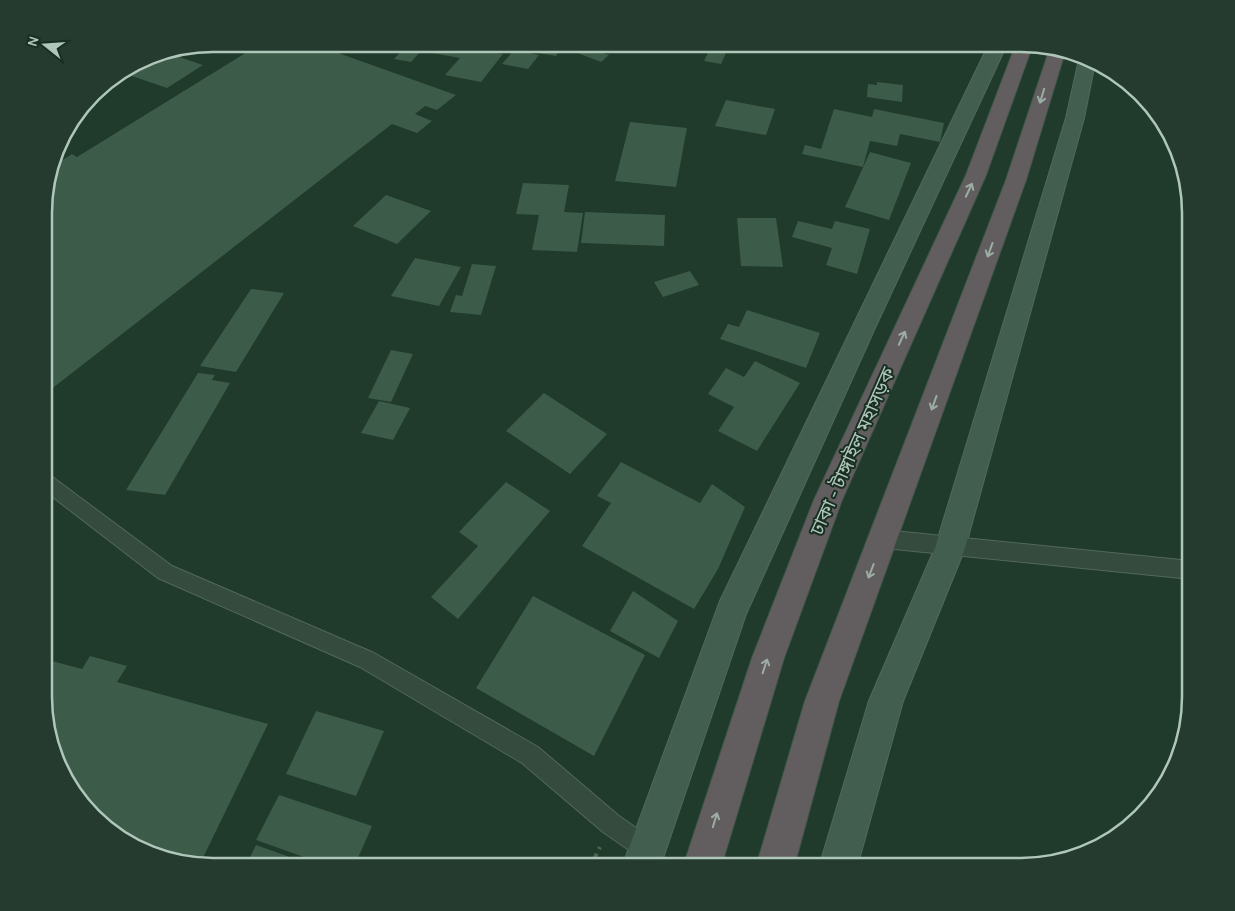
<svg xmlns="http://www.w3.org/2000/svg" width="1235" height="911" viewBox="0 0 1235 911" font-family="Karla,'Noto Sans Bengali',sans-serif">
	<rect width="100%" height="100%" fill="#203a2b"/>
	<g fill="#3c5b49">
		<path d="M 260,44 L 313,44 L 456,95 L 437,110 L 425,106 L 415,114 L 432,121 L 417,133 L 392,124 L 45,394 L 45,192 L 53,166 L 72,154 L 77,157 Z"/>
		<path d="M 408,44 L 449,44 L 503,54 L 481,82 L 445,75 L 460,58 L 421,51 L 411,62 L 394,59 Z"/>
		<path d="M 499,44 L 516,44 L 509,52 L 495,50 Z"/>
		<path d="M 531,44 L 542,44 L 562,47 L 556,56 L 526,51 Z"/>
		<path d="M 574,44 L 578,44 L 609,55 L 601,62 L 567,49 Z"/>
		<path d="M 588,44 L 612,44 L 603,50 Z"/>
		<path d="M 712,44 L 730,44 L 721,64 L 704,61 Z"/>
		<path d="M 514,50 L 539,55 L 528,69 L 502,64 Z"/>
		<path d="M 172,52 L 170,54 L 203,65 L 167,88 L 123,73 L 149,57 Z"/>
		<path d="M 877,82 L 903,85 L 902,102 L 867,97 L 868,84 L 877,85 Z"/>
		<path d="M 726,100 L 775,109 L 766,135 L 715,126 Z"/>
		<path d="M 834,109 L 872,117 L 874,109 L 944,123 L 940,142 L 900,134 L 897,146 L 870,141 L 863,167 L 802,154 L 805,145 L 821,149 Z"/>
		<path d="M 630,122 L 687,128 L 676,187 L 615,181 Z"/>
		<path d="M 870,152 L 911,163 L 889,220 L 845,207 Z"/>
		<path d="M 523,183 L 569,185 L 564,212 L 583,213 L 577,252 L 532,250 L 539,215 L 516,214 Z"/>
		<path d="M 386,195 L 431,211 L 397,244 L 353,226 Z"/>
		<path d="M 585,212 L 665,215 L 664,246 L 581,243 Z"/>
		<path d="M 737,218 L 776,218 L 783,267 L 741,266 Z"/>
		<path d="M 798,221 L 832,229 L 835,221 L 870,229 L 857,274 L 826,265 L 832,248 L 792,237 Z"/>
		<path d="M 415,258 L 461,267 L 439,306 L 391,296 Z"/>
		<path d="M 472,264 L 496,266 L 481,315 L 450,312 L 456,295 L 462,296 Z"/>
		<path d="M 690,271 L 699,285 L 663,297 L 654,282 Z"/>
		<path d="M 251,289 L 284,293 L 236,372 L 200,366 Z"/>
		<path d="M 747,310 L 820,333 L 806,368 L 720,339 L 728,324 L 739,327 Z"/>
		<path d="M 391,350 L 413,354 L 391,402 L 368,398 Z"/>
		<path d="M 755,361 L 800,383 L 757,451 L 718,431 L 734,407 L 708,394 L 726,368 L 744,377 Z"/>
		<path d="M 198,373 L 215,375 L 212,380 L 230,383 L 165,495 L 126,490 Z"/>
		<path d="M 544,393 L 607,434 L 570,474 L 506,431 Z"/>
		<path d="M 379,401 L 410,408 L 393,440 L 361,433 Z"/>
		<path d="M 621,462 L 700,503 L 712,484 L 745,507 L 718,569 L 694,609 L 582,546 L 611,503 L 597,496 Z"/>
		<path d="M 506,482 L 550,511 L 458,619 L 431,597 L 478,546 L 459,532 Z"/>
		<path d="M 633,591 L 678,621 L 659,658 L 610,631 Z"/>
		<path d="M 533,596 L 645,655 L 594,756 L 476,688 Z"/>
		<path d="M 90,656 L 127,666 L 117,682 L 268,724 L 199,866 L 149,854 L 110,832 L 66,782 L 45,719 L 45,659 L 82,669 Z"/>
		<path d="M 316,711 L 384,731 L 356,796 L 286,774 Z"/>
		<path d="M 279,795 L 372,826 L 354,867 L 332,867 L 256,840 Z"/>
		<path d="M 256,845 L 318,867 L 245,867 Z"/>
	</g>
	<g fill="none" stroke-linecap="round" stroke-linejoin="round">
		<defs>
			<g id="service">
				<path d="M 45,473 L 51,476 L 172,566 L 374,653 L 538,747 L 619,816 L 655,841 L 659,849 L 655,857 L 647,861 L 639,857 L 603,832 L 522,763 L 360,667 L 158,578 L 45,491 Z"/>
				<path d="M 884,530 L 1191,561 L 1191,579 L 884,548 L 877,545 L 875,539 L 877,533 Z"/>
			</g>
			<g id="secondary">
				<path d="M 989,44 L 1007,44 L 874,330 L 746,614 L 660,867 L 622,867 L 720,601 Z"/>
				<path d="M 1080,55 L 1095,62 L 1084,118 L 965,548 L 903,701 L 857,867 L 819,867 L 869,701 L 935,548 L 1066,118 Z"/>
			</g>
			<g id="trunk">
				<path d="M 1016,44 L 1033,44 L 986,175 L 842,500 L 784,658 L 721,867 L 683,867 L 752,658 L 814,500 L 966,175 Z"/>
				<path d="M 1050,48 L 1065,52 L 1026,180 L 839,701 L 794,867 L 756,867 L 805,701 L 1006,180 Z"/>
			</g>
		</defs>
		<use href="#service" stroke="#52685c" stroke-width="2"/>
		<use href="#secondary" stroke="#52685c" stroke-width="2"/>
		<use href="#trunk" stroke="#3f5549" stroke-width="2"/>
		<path stroke="#4d644d" stroke-width="4" stroke-dasharray="5 5" stroke-linecap="butt" d="M 590,867 L 600,847"/>
		<use href="#service" fill="#344b3e" fill-rule="evenodd"/>
		<use href="#secondary" fill="#425e4f" fill-rule="evenodd"/>
		<use href="#trunk" fill="#625e5f" fill-rule="evenodd"/>
	</g>
	<defs><path id="oneway-shaft" d="M-6 0H5M1.5-3L5.5 0L1.5 3" fill="none" stroke-width="1.6" stroke-linecap="round" stroke-linejoin="round" transform="scale(1.25)"/></defs>
	<g stroke="#9cada3">
		<use href="#oneway-shaft" transform="translate(1042 96) rotate(107)"/>
		<use href="#oneway-shaft" transform="translate(969 190) rotate(-65)"/>
		<use href="#oneway-shaft" transform="translate(990 250) rotate(110)"/>
		<use href="#oneway-shaft" transform="translate(902 338) rotate(-65)"/>
		<use href="#oneway-shaft" transform="translate(934 403) rotate(110)"/>
		<use href="#oneway-shaft" transform="translate(871 571) rotate(111)"/>
		<use href="#oneway-shaft" transform="translate(765 666) rotate(-72)"/>
		<use href="#oneway-shaft" transform="translate(715 820) rotate(-73)"/>
	</g>
	<g text-anchor="middle" stroke-width="4" stroke-linejoin="round" paint-order="stroke">
		<g font-size="19" fill="#afc7ba" stroke="#192f23">
			<text transform="translate(852 451) rotate(-66)" y="7">ঢাকা - টাঙ্গাইল মহাসড়ক</text>
		</g>
	</g>
	<path d="M0 0H1235V911H0ZM213 52H1021A161 161 0 0 1 1182 213V697A161 161 0 0 1 1021 858H213A161 161 0 0 1 52 697V213A161 161 0 0 1 213 52Z" fill="#253b2f" fill-rule="evenodd"/>
	<path fill="none" stroke="#afc7ba" stroke-width="2.5" d="M213 52H1021A161 161 0 0 1 1182 213V697A161 161 0 0 1 1021 858H213A161 161 0 0 1 52 697V213A161 161 0 0 1 213 52Z"/>
	<g transform="translate(45 45) rotate(287)" stroke="#192f23" stroke-width="4" paint-order="stroke">
	<path d="M0-4L9 19L0 12L-9 19Z" fill="#afc7ba"/>
	<text y="-8" font-size="14" font-weight="bold" text-anchor="middle" fill="#afc7ba">N</text>
	</g>
</svg>
